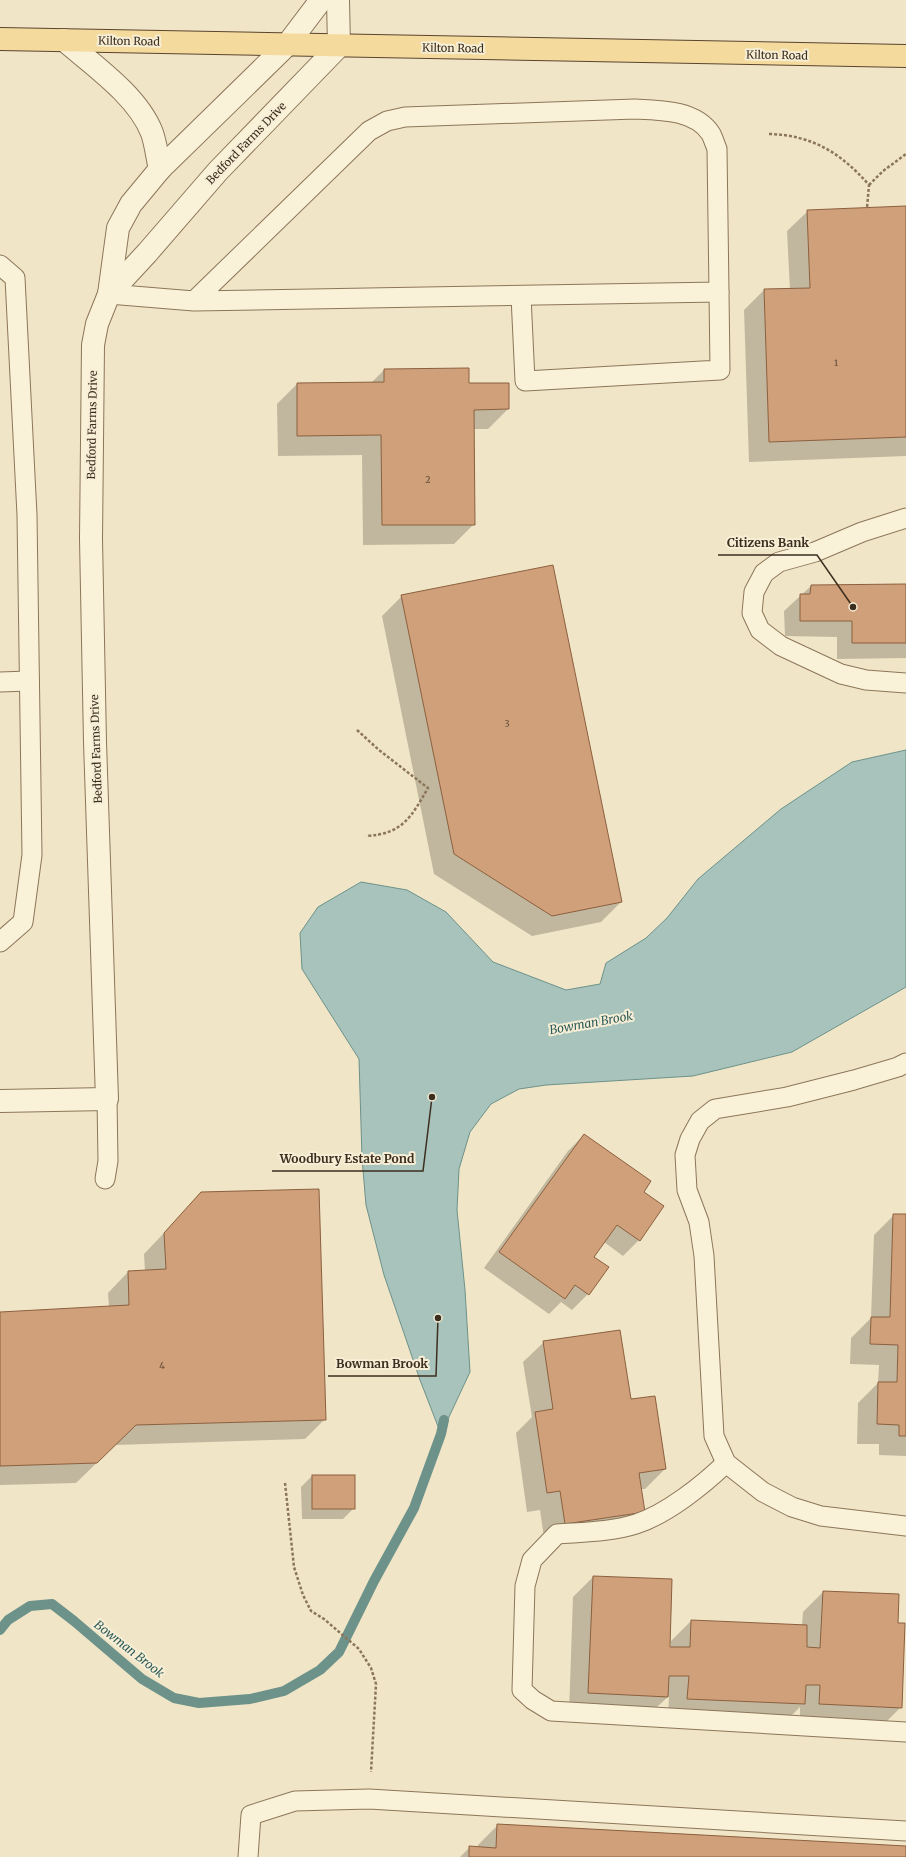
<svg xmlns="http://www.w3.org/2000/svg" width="906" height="1857" viewBox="0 0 906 1857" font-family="Merriweather,serif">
	<rect width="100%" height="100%" fill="#f0e5c6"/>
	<path fill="#a7c3bc" stroke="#6d928a" d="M 906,750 L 906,987 L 792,1052 L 693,1076 L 546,1085 L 519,1089 L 491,1104 L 470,1132 L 459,1169 L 457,1210 L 465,1290 L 470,1372 L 441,1434 L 420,1380 L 384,1275 L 366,1205 L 362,1158 L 359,1059 L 302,969 L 300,933 L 318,907 L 361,882 L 407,890 L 446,912 L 493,962 L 566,990 L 600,984 L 606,963 L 646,938 L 667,918 L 698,879 L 781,809 L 852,762 Z"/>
	<g fill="#0003">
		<path d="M 906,207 L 906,456 L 749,462 L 744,310 L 764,290 L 790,290 L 787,231 L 808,211 Z"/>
		<path d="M 384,370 L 508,409 L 488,429 L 473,429 L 474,524 L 454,544 L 363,545 L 362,455 L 278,456 L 277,404 L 297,384 L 371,383 Z"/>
		<path d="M 906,585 L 906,658 L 837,659 L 837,637 L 785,636 L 784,611 L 811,586 Z"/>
		<path d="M 402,596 L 621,902 L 601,922 L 532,936 L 434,874 L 382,616 Z"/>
		<path d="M 584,1135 L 639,1240 L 623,1256 L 604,1242 L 593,1257 L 588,1294 L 572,1310 L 561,1302 L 549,1314 L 484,1268 L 568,1151 Z"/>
		<path d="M 202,1193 L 325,1419 L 305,1439 L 115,1445 L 76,1483 L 0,1485 L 0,1313 L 109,1307 L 108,1293 L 128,1272 L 145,1272 L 144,1254 Z"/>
		<path d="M 894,1215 L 906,1215 L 906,1456 L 879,1455 L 879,1444 L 857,1444 L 858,1403 L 878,1383 L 879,1365 L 850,1364 L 851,1338 L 871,1318 L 874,1235 Z"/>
		<path d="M 544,1342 L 630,1400 L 665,1469 L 645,1489 L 641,1489 L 644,1512 L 545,1544 L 540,1510 L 527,1512 L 516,1433 L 532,1417 L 523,1362 Z"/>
		<path d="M 312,1476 L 354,1508 L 343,1519 L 302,1519 L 301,1487 Z"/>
		<path d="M 593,1577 L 669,1648 L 671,1648 L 671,1641 L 691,1621 L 802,1625 L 803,1612 L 823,1592 L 896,1624 L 901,1707 L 881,1727 L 800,1724 L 800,1707 L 784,1723 L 668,1718 L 669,1696 L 647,1716 L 569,1713 L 573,1597 Z"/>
		<path d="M 498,1825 L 906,1847 L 906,1857 L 460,1857 L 470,1847 L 478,1848 L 478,1845 Z"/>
	</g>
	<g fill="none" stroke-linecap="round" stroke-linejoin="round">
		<path stroke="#6d928a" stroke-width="10" d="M 0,1630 L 8,1620 L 30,1606 L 52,1604 L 74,1621 L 142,1679 L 174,1698 L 199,1703 L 250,1699 L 284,1691 L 320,1670 L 339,1652 L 374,1581 L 414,1508 L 441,1434 L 444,1420"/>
	</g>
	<g fill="#cfa07a" stroke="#8c603f">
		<path d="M 906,206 L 906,437 L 769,442 L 764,289 L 810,288 L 807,210 Z"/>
		<path d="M 469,368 L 469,383 L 509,383 L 509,409 L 474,410 L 475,525 L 382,525 L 381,435 L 297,436 L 297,383 L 384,382 L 384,369 Z"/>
		<path d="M 553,565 L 622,902 L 552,916 L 454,854 L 401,595 Z"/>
		<path d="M 906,584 L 906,643 L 852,643 L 852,621 L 800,621 L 800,594 L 810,594 L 811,585 Z"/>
		<path d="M 584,1134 L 651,1181 L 644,1192 L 664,1206 L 640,1241 L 617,1225 L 594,1257 L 609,1267 L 589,1295 L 575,1285 L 565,1299 L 499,1252 Z"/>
		<path d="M 319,1189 L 326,1420 L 136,1425 L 97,1463 L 0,1466 L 0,1312 L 129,1305 L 128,1271 L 166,1269 L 164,1233 L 201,1192 Z"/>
		<path d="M 893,1214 L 906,1214 L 906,1436 L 899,1436 L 899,1425 L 877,1424 L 878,1382 L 897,1382 L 898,1345 L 870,1344 L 871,1317 L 890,1317 Z"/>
		<path d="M 620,1330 L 631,1399 L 655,1396 L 666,1469 L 639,1473 L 645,1512 L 565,1524 L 560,1491 L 547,1493 L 535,1412 L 553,1409 L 543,1341 Z"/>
		<rect x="312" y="1475" width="43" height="34"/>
		<path d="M 593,1576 L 672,1579 L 670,1647 L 690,1647 L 691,1620 L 807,1625 L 807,1647 L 820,1648 L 823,1591 L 899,1594 L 898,1623 L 905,1623 L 902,1708 L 819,1704 L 820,1685 L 806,1685 L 805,1704 L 687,1699 L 689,1676 L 669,1676 L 668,1697 L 588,1693 Z"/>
		<path d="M 497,1824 L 906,1846 L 906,1857 L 469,1857 L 469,1846 L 496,1848 Z"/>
	</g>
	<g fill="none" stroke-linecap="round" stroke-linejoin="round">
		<defs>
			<g id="lane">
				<path d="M 0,265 L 15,278 L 27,515 L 32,855 L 23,922 L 0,942"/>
				<path d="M 109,294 L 194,301 L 719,292 L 717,149 C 715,144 713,138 711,134 C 696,110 660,110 635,109 L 405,117 L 387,121 L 369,131 L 194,301"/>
				<path d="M 521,296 L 525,381 L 720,370 L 719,292"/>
				<path d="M 906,518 L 862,532 L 815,552 L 779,562 L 764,573 L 754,592 L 752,613 L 760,630 L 781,646 L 841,674 L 866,680 L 906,683"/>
				<path d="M 0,682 L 29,681"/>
				<path d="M 906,1063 L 898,1067 L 854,1080 L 787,1097 L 715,1109 L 700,1121 L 690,1139 L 685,1155 L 687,1190 L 699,1222 L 704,1256 L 714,1436 L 726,1463 L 763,1492 L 792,1507 L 821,1516 L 906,1526"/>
				<path d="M 105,1179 L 108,1161 L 107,1099"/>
				<path d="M 726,1463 C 703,1485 667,1514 636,1524 C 611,1532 583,1532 557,1534 L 532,1560 L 525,1586 L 522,1690 L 533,1700 L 551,1711 L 906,1732"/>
				<path d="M 248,1857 L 251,1815 L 295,1801 L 369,1799 L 906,1831"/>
			</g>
			<g id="street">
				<path d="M 64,40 C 93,65 138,96 152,133 C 156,144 157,157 160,169"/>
				<path d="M 109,294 L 147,253 L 218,171 L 339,46 L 338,0"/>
				<path d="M 0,1101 L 107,1099 L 95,742 L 91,539 L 93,345 L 97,324 L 109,294 L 118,228 L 131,204 L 160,169 L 287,45 L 321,0"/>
			</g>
			<path id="primary" d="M 0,39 L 906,56"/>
		</defs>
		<use href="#lane" stroke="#8c765a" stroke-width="21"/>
		<use href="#street" stroke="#8c765a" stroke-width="24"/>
		<use href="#primary" stroke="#5a442f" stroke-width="24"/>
		<g stroke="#8c765a" stroke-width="2.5" stroke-dasharray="3 2" stroke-linecap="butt">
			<path d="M 769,134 C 812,135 841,153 869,185 L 867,208"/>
			<path d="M 869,185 L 883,171 L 906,154"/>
			<path d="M 357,730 L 379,750 L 428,788 C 411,817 403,834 366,836"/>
			<path d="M 285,1483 L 294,1567 L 303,1595 L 311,1611 L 324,1619 L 359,1649 L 371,1668 L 376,1684 L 371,1772"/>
		</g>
		<use href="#lane" stroke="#faf1d9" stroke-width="19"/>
		<use href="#street" stroke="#faf1d9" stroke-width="22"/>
		<use href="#primary" stroke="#f4db9d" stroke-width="22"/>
	</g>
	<g text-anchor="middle" stroke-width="4" stroke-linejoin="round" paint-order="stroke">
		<g font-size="9" fill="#614a36">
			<text x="836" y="366">1</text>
			<text x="428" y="483">2</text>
			<text x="507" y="727">3</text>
			<text x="162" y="1369">4</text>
		</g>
		<g font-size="11" fill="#3c2e1f" stroke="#f7eed6">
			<text transform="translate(129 41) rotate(1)" y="4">Kilton Road</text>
			<text transform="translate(453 48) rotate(1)" y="4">Kilton Road</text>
			<text transform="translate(777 55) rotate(1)" y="4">Kilton Road</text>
			<text transform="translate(246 143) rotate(-46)" y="4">Bedford Farms Drive</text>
			<text transform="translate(92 425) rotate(-89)" y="4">Bedford Farms Drive</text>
			<text transform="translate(96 749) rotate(-92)" y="4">Bedford Farms Drive</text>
		</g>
		<g font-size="12" font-style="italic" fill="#2e5c5a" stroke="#f7eed6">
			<text transform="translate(591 1023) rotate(-10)" y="4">Bowman Brook</text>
			<text transform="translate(129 1649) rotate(38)" y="4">Bowman Brook</text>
		</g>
	</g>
	<path fill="none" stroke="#3c2e1f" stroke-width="1.5" d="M853 607L817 555H718M432 1097L423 1171H272M438 1318L436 1376H328"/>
	<g fill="#3c2e1f" stroke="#f7eed6" stroke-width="1.5">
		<circle cx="853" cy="607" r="4"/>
		<circle cx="432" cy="1097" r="4"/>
		<circle cx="438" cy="1318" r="4"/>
	</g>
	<g font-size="12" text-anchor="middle" font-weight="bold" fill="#3c2e1f" stroke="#f7eed6" stroke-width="4" stroke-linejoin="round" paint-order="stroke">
		<text x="768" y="547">Citizens Bank</text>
		<text x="347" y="1163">Woodbury Estate Pond</text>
		<text x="382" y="1368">Bowman Brook</text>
	</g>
</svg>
